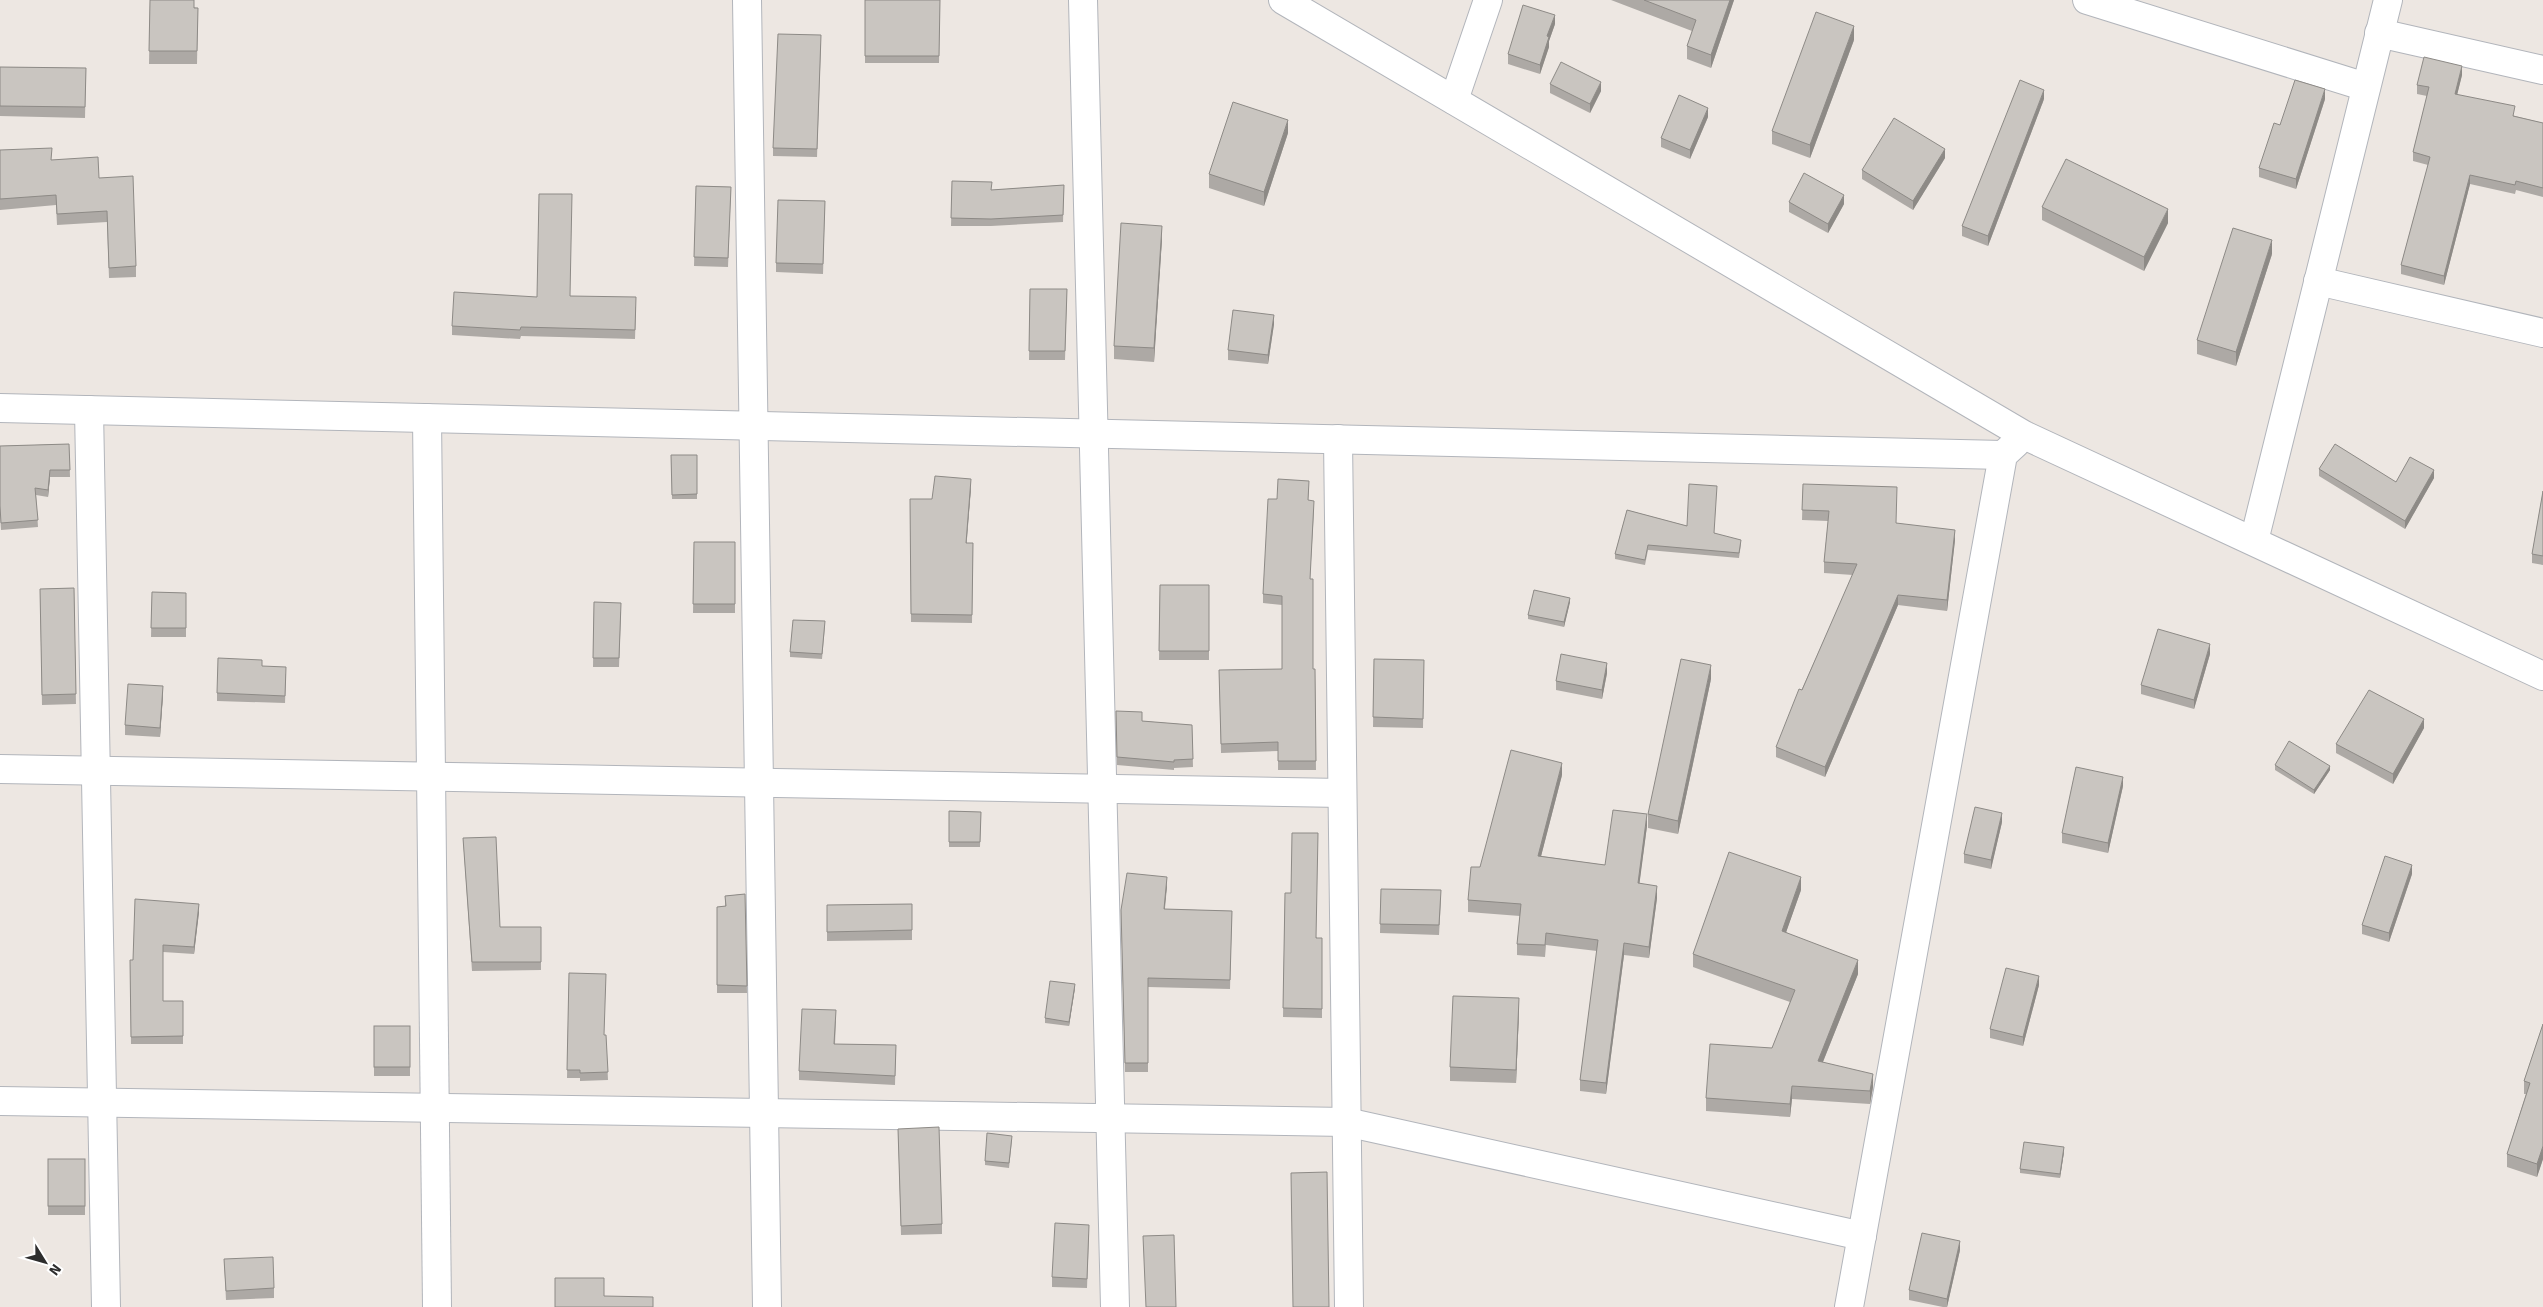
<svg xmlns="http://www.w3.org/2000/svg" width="2543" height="1307" viewBox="0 0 2543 1307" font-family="Signika,sans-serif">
	<rect width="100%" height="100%" fill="#ede7e2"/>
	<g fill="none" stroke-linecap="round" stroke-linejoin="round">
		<defs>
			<g id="minor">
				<path d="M 747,0 L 767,1307"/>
				<path d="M 1083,0 L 1115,1307"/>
				<path d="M 1283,0 L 2024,435 L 2543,676"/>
				<path d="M 2087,0 L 2366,87"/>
				<path d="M 2379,33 L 2543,70"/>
				<path d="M 1454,100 L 1488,0"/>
				<path d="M 2318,281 L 2543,333"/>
				<path d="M 0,408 L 2003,455"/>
				<path d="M 89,410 L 106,1307"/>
				<path d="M 427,418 L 437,1307"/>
				<path d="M 1338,439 L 1349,1307"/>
				<path d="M 2254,541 L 2388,0"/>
				<path d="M 0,769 L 1342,793"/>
				<path d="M 0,1101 L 1346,1122 L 1862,1236"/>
				<path d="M 1849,1307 L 2003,455 L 2016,443"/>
			</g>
		</defs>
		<use href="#minor" stroke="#b2b5bb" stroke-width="30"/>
		<use href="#minor" stroke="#fff" stroke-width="28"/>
	</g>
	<g fill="#ada9a5">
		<path d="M 150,0 L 198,8 L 197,64 L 149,64 Z"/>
		<path d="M 865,0 L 940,0 L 939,63 L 865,63 Z"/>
		<path d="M 1611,0 L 1734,0 L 1711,68 L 1687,59 L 1687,46 L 1692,31 Z"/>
		<path d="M 1555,24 L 1549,41 L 1549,47 L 1540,74 L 1508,64 L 1508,54 Z"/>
		<path d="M 1854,40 L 1810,158 L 1772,144 L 1772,131 Z"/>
		<path d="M 821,43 L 817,157 L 773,156 L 773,148 Z"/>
		<path d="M 0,67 L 86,68 L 85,118 L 0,116 Z"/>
		<path d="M 2462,75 L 2457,95 L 2515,116 L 2543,123 L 2543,197 L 2516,190 L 2515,194 L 2470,184 L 2444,285 L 2401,274 L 2401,265 L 2428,165 L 2413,161 L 2413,152 L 2427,96 L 2417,94 L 2417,85 Z"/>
		<path d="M 1550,84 L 1601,91 L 1590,113 L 1550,93 Z"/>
		<path d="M 2044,99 L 1988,246 L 1962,236 L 1962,226 Z"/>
		<path d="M 2325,99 L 2296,189 L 2259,177 L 2259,168 L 2280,125 Z"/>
		<path d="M 1708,117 L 1690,159 L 1661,147 L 1661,138 Z"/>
		<path d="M 1288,133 L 1264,206 L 1209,188 L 1209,174 Z"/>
		<path d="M 0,150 L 52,160 L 99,178 L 136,266 L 136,277 L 109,278 L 107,222 L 57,225 L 56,205 L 0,210 Z"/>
		<path d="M 1945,158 L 1913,210 L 1862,179 L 1862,170 Z"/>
		<path d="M 952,181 L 991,190 L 1064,185 L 1063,222 L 991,226 L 951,226 Z"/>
		<path d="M 696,186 L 731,187 L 728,267 L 694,266 Z"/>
		<path d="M 825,201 L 823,274 L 776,272 L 776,263 Z"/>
		<path d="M 1789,202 L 1844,204 L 1828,233 L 1789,212 Z"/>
		<path d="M 2042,207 L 2168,223 L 2144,271 L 2042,220 Z"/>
		<path d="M 1162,239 L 1154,362 L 1114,359 L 1114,346 Z"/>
		<path d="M 2272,254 L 2236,366 L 2197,354 L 2197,340 Z"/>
		<path d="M 1030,289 L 1067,289 L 1065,360 L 1029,360 Z"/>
		<path d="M 570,296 L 636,307 L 635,339 L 521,336 L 520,339 L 452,335 L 452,326 L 537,297 Z"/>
		<path d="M 1274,324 L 1268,364 L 1228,360 L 1228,350 Z"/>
		<path d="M 69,444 L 70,477 L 50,477 L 48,497 L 36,495 L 38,527 L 1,530 L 0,513 L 0,446 Z"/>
		<path d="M 671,455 L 697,455 L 697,499 L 672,499 Z"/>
		<path d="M 2319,469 L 2396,482 L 2434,478 L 2405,529 L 2319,476 Z"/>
		<path d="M 1803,484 L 1896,523 L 1955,540 L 1947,611 L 1898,605 L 1825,777 L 1776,757 L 1776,747 L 1853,575 L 1824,573 L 1824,562 L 1828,521 L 1802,520 Z"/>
		<path d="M 971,488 L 966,543 L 973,543 L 972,623 L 911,622 L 910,499 L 932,499 Z"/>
		<path d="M 1309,490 L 1308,501 L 1314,510 L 1310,579 L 1313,669 L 1315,669 L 1316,770 L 1278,770 L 1278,751 L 1221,753 L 1219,670 L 1282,669 L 1282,605 L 1263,603 L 1263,594 L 1277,499 Z"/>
		<path d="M 2543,491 L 2543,565 L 2532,563 L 2532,554 Z"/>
		<path d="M 1627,510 L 1714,533 L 1741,544 L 1739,558 L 1648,550 L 1645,565 L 1615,559 L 1615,554 Z"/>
		<path d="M 694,542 L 735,542 L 735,613 L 693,613 Z"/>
		<path d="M 1160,585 L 1209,585 L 1209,660 L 1159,660 Z"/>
		<path d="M 74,588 L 76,704 L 42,705 L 40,589 Z"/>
		<path d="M 152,592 L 186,593 L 186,637 L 151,637 Z"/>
		<path d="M 594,602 L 621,612 L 619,667 L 593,667 Z"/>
		<path d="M 1570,602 L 1564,627 L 1528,619 L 1528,615 Z"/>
		<path d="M 825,626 L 822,659 L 790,657 L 790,652 Z"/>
		<path d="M 2210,654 L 2194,709 L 2141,694 L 2141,685 Z"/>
		<path d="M 1374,659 L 1424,660 L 1423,728 L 1373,727 Z"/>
		<path d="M 262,666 L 286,674 L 285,703 L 217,701 L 217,693 Z"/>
		<path d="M 1607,673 L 1602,699 L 1556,690 L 1556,681 Z"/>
		<path d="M 1711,679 L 1678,834 L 1648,828 L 1648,814 Z"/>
		<path d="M 163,695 L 160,737 L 125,735 L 125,725 Z"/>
		<path d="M 1116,711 L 1142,721 L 1192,725 L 1193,767 L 1174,768 L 1174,770 L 1117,765 Z"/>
		<path d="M 2424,728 L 2393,784 L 2336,753 L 2336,744 Z"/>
		<path d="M 2275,765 L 2330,770 L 2314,794 L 2275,770 Z"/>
		<path d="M 1562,775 L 1541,856 L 1605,865 L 1647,826 L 1639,884 L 1657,898 L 1649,958 L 1624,955 L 1606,1094 L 1580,1091 L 1580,1080 L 1597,951 L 1546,945 L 1545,957 L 1517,955 L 1517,944 L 1520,916 L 1468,912 L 1468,900 L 1480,867 Z"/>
		<path d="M 2123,786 L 2108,853 L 2062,843 L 2062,833 Z"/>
		<path d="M 949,811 L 981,812 L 980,847 L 949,847 Z"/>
		<path d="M 2002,822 L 1991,869 L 1964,863 L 1964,854 Z"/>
		<path d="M 463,838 L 500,927 L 541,927 L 541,970 L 472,971 Z"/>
		<path d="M 2412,874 L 2389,942 L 2362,934 L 2362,925 Z"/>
		<path d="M 1167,886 L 1164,909 L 1232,911 L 1230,989 L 1148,987 L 1148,1072 L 1125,1072 L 1121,910 Z"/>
		<path d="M 1381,889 L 1441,899 L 1439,935 L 1380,933 Z"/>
		<path d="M 1801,890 L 1786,932 L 1858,974 L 1823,1062 L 1873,1087 L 1870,1104 L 1792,1099 L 1790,1117 L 1706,1111 L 1706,1098 L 1772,1048 L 1790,1002 L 1693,967 L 1693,954 Z"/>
		<path d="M 1285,893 L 1317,938 L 1322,938 L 1322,1018 L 1283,1017 Z"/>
		<path d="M 745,894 L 747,993 L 717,993 L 717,907 L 725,906 L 725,896 Z"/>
		<path d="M 912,904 L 912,940 L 827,941 L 827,905 Z"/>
		<path d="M 199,912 L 194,954 L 163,952 L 163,1001 L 183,1001 L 183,1044 L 131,1044 L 130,960 L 133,960 Z"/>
		<path d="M 569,973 L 604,1035 L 606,1035 L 608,1080 L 580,1081 L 580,1078 L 567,1078 Z"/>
		<path d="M 2039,985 L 2023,1046 L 1990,1038 L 1990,1029 Z"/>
		<path d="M 1075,988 L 1069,1026 L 1045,1023 L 1045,1018 Z"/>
		<path d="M 1519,1012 L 1516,1083 L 1450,1081 L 1450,1067 Z"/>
		<path d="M 836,1020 L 835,1044 L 896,1045 L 895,1085 L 799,1080 L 799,1071 Z"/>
		<path d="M 2543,1024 L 2543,1159 L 2537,1177 L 2507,1167 L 2507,1154 L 2526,1094 L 2524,1094 L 2524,1081 Z"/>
		<rect x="374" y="1026" width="36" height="50"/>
		<path d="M 898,1129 L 942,1224 L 942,1234 L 901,1235 Z"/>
		<path d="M 1012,1140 L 1009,1168 L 985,1165 L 985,1161 Z"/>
		<path d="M 2064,1152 L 2060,1178 L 2020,1173 L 2020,1169 Z"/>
		<rect x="48" y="1159" width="37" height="56"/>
		<path d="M 1089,1234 L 1087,1288 L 1052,1287 L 1052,1277 Z"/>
		<path d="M 1960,1250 L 1947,1307 L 1943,1307 L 1909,1300 L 1909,1290 Z"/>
		<path d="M 224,1259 L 274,1288 L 274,1298 L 226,1300 Z"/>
	</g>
	<g fill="#8d8a86">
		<path d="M 1730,0 L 1734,0 L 1711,68 L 1711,55 Z"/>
		<path d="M 1555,15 L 1555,24 L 1549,41 L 1549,47 L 1540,74 L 1540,65 L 1547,36 Z"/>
		<path d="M 1854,26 L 1854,40 L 1810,158 L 1810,145 Z"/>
		<path d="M 2462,66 L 2462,75 L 2455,103 L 2455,94 Z"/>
		<path d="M 1601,82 L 1601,91 L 1590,113 L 1590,104 Z"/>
		<path d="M 2325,89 L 2325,99 L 2296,189 L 2296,179 Z"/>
		<path d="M 2044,90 L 2044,99 L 1988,246 L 1988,236 Z"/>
		<path d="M 1708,108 L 1708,117 L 1690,159 L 1690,150 Z"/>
		<path d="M 1288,120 L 1288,133 L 1264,206 L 1264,192 Z"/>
		<path d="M 1945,149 L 1945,158 L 1913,210 L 1913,201 Z"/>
		<path d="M 2470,175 L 2470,184 L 2444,285 L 2444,276 Z"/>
		<path d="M 1844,195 L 1844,204 L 1828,233 L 1828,224 Z"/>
		<path d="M 2168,209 L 2168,223 L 2144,271 L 2144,257 Z"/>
		<path d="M 1162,226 L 1162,239 L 1154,362 L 1154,348 Z"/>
		<path d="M 2272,240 L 2272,254 L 2236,366 L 2236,352 Z"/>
		<path d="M 1274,315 L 1274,324 L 1268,364 L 1268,355 Z"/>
		<path d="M 50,470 L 50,477 L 48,497 L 48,490 Z"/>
		<path d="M 2434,470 L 2434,478 L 2405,529 L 2405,521 Z"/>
		<path d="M 971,479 L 971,488 L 966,551 L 966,543 Z"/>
		<path d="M 1955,530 L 1955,540 L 1947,611 L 1947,600 Z"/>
		<path d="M 1898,595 L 1898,605 L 1825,777 L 1825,767 Z"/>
		<path d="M 1570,598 L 1570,602 L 1564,627 L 1564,622 Z"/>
		<path d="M 2210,644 L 2210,654 L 2194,709 L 2194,700 Z"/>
		<path d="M 1607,663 L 1607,673 L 1602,699 L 1602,690 Z"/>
		<path d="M 1711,665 L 1711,679 L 1678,834 L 1678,821 Z"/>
		<path d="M 163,686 L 163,695 L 160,737 L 160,728 Z"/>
		<path d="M 2424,719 L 2424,728 L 2393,784 L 2393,774 Z"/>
		<path d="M 1562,763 L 1562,775 L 1538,868 L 1538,856 Z"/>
		<path d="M 2330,766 L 2330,770 L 2314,794 L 2314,790 Z"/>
		<path d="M 2123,777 L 2123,786 L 2108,853 L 2108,843 Z"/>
		<path d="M 2002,813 L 2002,822 L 1991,869 L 1991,860 Z"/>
		<path d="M 1647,814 L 1647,826 L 1638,895 L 1638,883 Z"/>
		<path d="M 2412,865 L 2412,874 L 2389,942 L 2389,933 Z"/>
		<path d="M 1167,877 L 1167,886 L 1164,918 L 1164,909 Z"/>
		<path d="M 1801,877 L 1801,890 L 1782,944 L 1782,931 Z"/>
		<path d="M 1657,886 L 1657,898 L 1649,958 L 1649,947 Z"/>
		<path d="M 199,904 L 199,912 L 194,954 L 194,947 Z"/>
		<path d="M 1624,943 L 1624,955 L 1606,1094 L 1606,1083 Z"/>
		<path d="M 1858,960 L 1858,974 L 1818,1074 L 1818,1061 Z"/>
		<path d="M 2039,976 L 2039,985 L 2023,1046 L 2023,1037 Z"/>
		<path d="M 1075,984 L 1075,988 L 1069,1026 L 1069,1022 Z"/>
		<path d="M 1519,998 L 1519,1012 L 1516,1083 L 1516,1070 Z"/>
		<path d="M 1873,1074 L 1873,1087 L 1870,1104 L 1870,1091 Z"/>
		<path d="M 1792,1086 L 1792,1099 L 1790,1117 L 1790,1104 Z"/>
		<path d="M 2543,1146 L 2543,1159 L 2537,1177 L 2537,1164 Z"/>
		<path d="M 2064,1147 L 2064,1152 L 2060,1178 L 2060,1174 Z"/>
		<path d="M 1960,1241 L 1960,1250 L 1947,1307 L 1947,1299 Z"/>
	</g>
	<g fill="#c9c5c0" stroke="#8d8a86">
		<path d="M 150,0 L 194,0 L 194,8 L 198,8 L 197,51 L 149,51 Z"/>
		<path d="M 865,0 L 940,0 L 939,56 L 865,56 Z"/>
		<path d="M 1644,0 L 1730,0 L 1711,55 L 1687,46 L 1696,20 Z"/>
		<path d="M 1523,5 L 1555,15 L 1547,36 L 1549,37 L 1540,65 L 1508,54 Z"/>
		<path d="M 1816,12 L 1854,26 L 1810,145 L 1772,131 Z"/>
		<path d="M 778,34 L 821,35 L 817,149 L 773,148 Z"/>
		<path d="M 2424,57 L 2462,66 L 2455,94 L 2515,106 L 2513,116 L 2543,123 L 2543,188 L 2516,181 L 2515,185 L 2470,175 L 2444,276 L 2401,265 L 2430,157 L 2413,152 L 2429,87 L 2417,85 Z"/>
		<path d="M 1561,62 L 1601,82 L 1590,104 L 1550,84 Z"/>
		<path d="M 0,67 L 86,68 L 85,107 L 0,106 Z"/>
		<path d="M 2020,80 L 2044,90 L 1988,236 L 1962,226 Z"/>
		<path d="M 2295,80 L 2325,89 L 2296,179 L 2259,168 L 2274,123 L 2280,125 Z"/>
		<path d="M 1679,95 L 1708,108 L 1690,150 L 1661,138 Z"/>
		<path d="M 1233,102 L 1288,120 L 1264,192 L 1209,174 Z"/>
		<path d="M 1894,118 L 1945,149 L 1913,201 L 1862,170 Z"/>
		<path d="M 52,148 L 51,160 L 98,157 L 99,178 L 133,176 L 136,266 L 109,268 L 107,211 L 57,214 L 56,195 L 0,199 L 0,150 Z"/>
		<path d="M 2066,159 L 2168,209 L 2144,257 L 2042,207 Z"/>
		<path d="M 1804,173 L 1844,195 L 1828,224 L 1789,202 Z"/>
		<path d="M 952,181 L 992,182 L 991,190 L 1064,185 L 1063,215 L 991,219 L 951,218 Z"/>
		<path d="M 696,186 L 731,187 L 728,258 L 694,257 Z"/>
		<path d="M 539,194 L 572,194 L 570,296 L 636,297 L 635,330 L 521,327 L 520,330 L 452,326 L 454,292 L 537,297 Z"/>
		<path d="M 778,200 L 825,201 L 823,264 L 776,263 Z"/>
		<path d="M 1121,223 L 1162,226 L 1154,348 L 1114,346 Z"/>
		<path d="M 2233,228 L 2272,240 L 2236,352 L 2197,340 Z"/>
		<path d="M 1030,289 L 1067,289 L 1065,351 L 1029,351 Z"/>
		<path d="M 1233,310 L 1274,315 L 1268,355 L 1228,350 Z"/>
		<path d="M 69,444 L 70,470 L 50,470 L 48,490 L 35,488 L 38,520 L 1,523 L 0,506 L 0,446 Z"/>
		<path d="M 2335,444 L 2396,482 L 2410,457 L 2434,470 L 2405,521 L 2319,469 Z"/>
		<path d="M 671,455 L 697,455 L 697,494 L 672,495 Z"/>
		<path d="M 935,476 L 971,479 L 966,543 L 973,543 L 972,615 L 911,614 L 910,499 L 932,499 Z"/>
		<path d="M 1278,479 L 1309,481 L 1308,500 L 1314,501 L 1310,579 L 1313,579 L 1313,669 L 1315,669 L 1316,761 L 1278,761 L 1278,742 L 1221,744 L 1219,670 L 1282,669 L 1282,596 L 1263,594 L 1268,499 L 1277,499 Z"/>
		<path d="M 1689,484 L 1717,486 L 1714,533 L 1741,540 L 1739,553 L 1648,545 L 1645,560 L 1615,554 L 1627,510 L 1687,526 Z"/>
		<path d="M 1803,484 L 1897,487 L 1896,523 L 1955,530 L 1947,600 L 1898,595 L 1825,767 L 1776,747 L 1799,689 L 1802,690 L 1857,564 L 1824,562 L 1829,511 L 1802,510 Z"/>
		<path d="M 2543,491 L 2543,556 L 2532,554 Z"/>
		<path d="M 694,542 L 735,542 L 735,604 L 693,604 Z"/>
		<path d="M 1160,585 L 1209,585 L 1209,651 L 1159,651 Z"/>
		<path d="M 74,588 L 76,694 L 42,695 L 40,589 Z"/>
		<path d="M 1534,590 L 1570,598 L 1564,622 L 1528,615 Z"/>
		<path d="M 152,592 L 186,593 L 186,628 L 151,628 Z"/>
		<path d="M 594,602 L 621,603 L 619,658 L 593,658 Z"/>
		<path d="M 793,620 L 825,621 L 822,654 L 790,652 Z"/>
		<path d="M 2158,629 L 2210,644 L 2194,700 L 2141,685 Z"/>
		<path d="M 1561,654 L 1607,663 L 1602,690 L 1556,681 Z"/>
		<path d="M 218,658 L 262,660 L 262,666 L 286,667 L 285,696 L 217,693 Z"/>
		<path d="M 1374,659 L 1424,660 L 1423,719 L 1373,717 Z"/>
		<path d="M 1681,659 L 1711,665 L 1678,821 L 1648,814 Z"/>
		<path d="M 128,684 L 163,686 L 160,728 L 125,725 Z"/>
		<path d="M 2369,690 L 2424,719 L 2393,774 L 2336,744 Z"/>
		<path d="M 1116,711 L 1142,712 L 1142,721 L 1192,725 L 1193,759 L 1174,760 L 1174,762 L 1117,757 Z"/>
		<path d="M 2289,741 L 2330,766 L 2314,790 L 2275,765 Z"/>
		<path d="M 1511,750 L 1562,763 L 1538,856 L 1605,865 L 1613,810 L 1647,814 L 1638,883 L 1657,886 L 1649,947 L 1624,943 L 1606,1083 L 1580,1080 L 1598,940 L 1546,933 L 1545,945 L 1517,944 L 1521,904 L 1468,900 L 1471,867 L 1480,867 Z"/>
		<path d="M 2076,767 L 2123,777 L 2108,843 L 2062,833 Z"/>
		<path d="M 1975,807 L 2002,813 L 1991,860 L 1964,854 Z"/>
		<path d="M 949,811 L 981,812 L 980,842 L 949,842 Z"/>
		<path d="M 1292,833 L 1318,833 L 1316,938 L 1322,938 L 1322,1009 L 1283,1008 L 1285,893 L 1291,893 Z"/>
		<path d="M 496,837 L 500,927 L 541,927 L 541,962 L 472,962 L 463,838 Z"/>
		<path d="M 1729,852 L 1801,877 L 1782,931 L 1858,960 L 1818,1061 L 1873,1074 L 1870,1091 L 1792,1086 L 1790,1104 L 1706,1098 L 1710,1044 L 1772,1048 L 1795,990 L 1693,954 Z"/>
		<path d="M 2385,856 L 2412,865 L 2389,933 L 2362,925 Z"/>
		<path d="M 1127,873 L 1167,877 L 1164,909 L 1232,911 L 1230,980 L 1148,978 L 1148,1063 L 1125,1063 L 1121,910 Z"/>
		<path d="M 1381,889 L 1441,890 L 1439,925 L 1380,924 Z"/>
		<path d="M 745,894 L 747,986 L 717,985 L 717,907 L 726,906 L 725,896 Z"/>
		<path d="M 135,899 L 199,904 L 194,947 L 163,945 L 163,1001 L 183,1001 L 183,1036 L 131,1037 L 130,960 L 133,960 Z"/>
		<path d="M 912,904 L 912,930 L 827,932 L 827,905 Z"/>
		<path d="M 2006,968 L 2039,976 L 2023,1037 L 1990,1029 Z"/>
		<path d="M 569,973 L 606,974 L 604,1035 L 606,1035 L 608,1072 L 580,1073 L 580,1070 L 567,1070 Z"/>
		<path d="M 1050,981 L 1075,984 L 1069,1022 L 1045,1018 Z"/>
		<path d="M 1453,996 L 1519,998 L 1516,1070 L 1450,1067 Z"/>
		<path d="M 802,1009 L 836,1010 L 834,1044 L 896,1045 L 895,1076 L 799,1071 Z"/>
		<path d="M 2543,1024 L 2543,1146 L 2537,1164 L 2507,1154 L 2530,1083 L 2524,1081 Z"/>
		<rect x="374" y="1026" width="36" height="41"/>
		<path d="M 939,1127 L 942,1224 L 901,1226 L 898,1129 Z"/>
		<path d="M 987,1133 L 1012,1136 L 1009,1163 L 985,1161 Z"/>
		<path d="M 2024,1142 L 2064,1147 L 2060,1174 L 2020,1169 Z"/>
		<rect x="48" y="1159" width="37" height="47"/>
		<path d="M 1327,1172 L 1329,1307 L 1293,1307 L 1291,1173 Z"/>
		<path d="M 1055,1223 L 1089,1225 L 1087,1279 L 1052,1277 Z"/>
		<path d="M 1922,1233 L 1960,1241 L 1947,1299 L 1909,1290 Z"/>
		<path d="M 1174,1235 L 1176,1307 L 1146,1307 L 1143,1236 Z"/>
		<path d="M 273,1257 L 274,1288 L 226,1291 L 224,1259 Z"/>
		<path d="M 555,1278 L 604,1278 L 604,1296 L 653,1297 L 653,1307 L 555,1307 Z"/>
	</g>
	<g transform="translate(45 1262) rotate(127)" stroke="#ffffff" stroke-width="4" paint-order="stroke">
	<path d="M0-4L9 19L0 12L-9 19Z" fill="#2d2d2d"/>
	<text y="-8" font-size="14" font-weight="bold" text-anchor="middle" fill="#2d2d2d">N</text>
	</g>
</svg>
